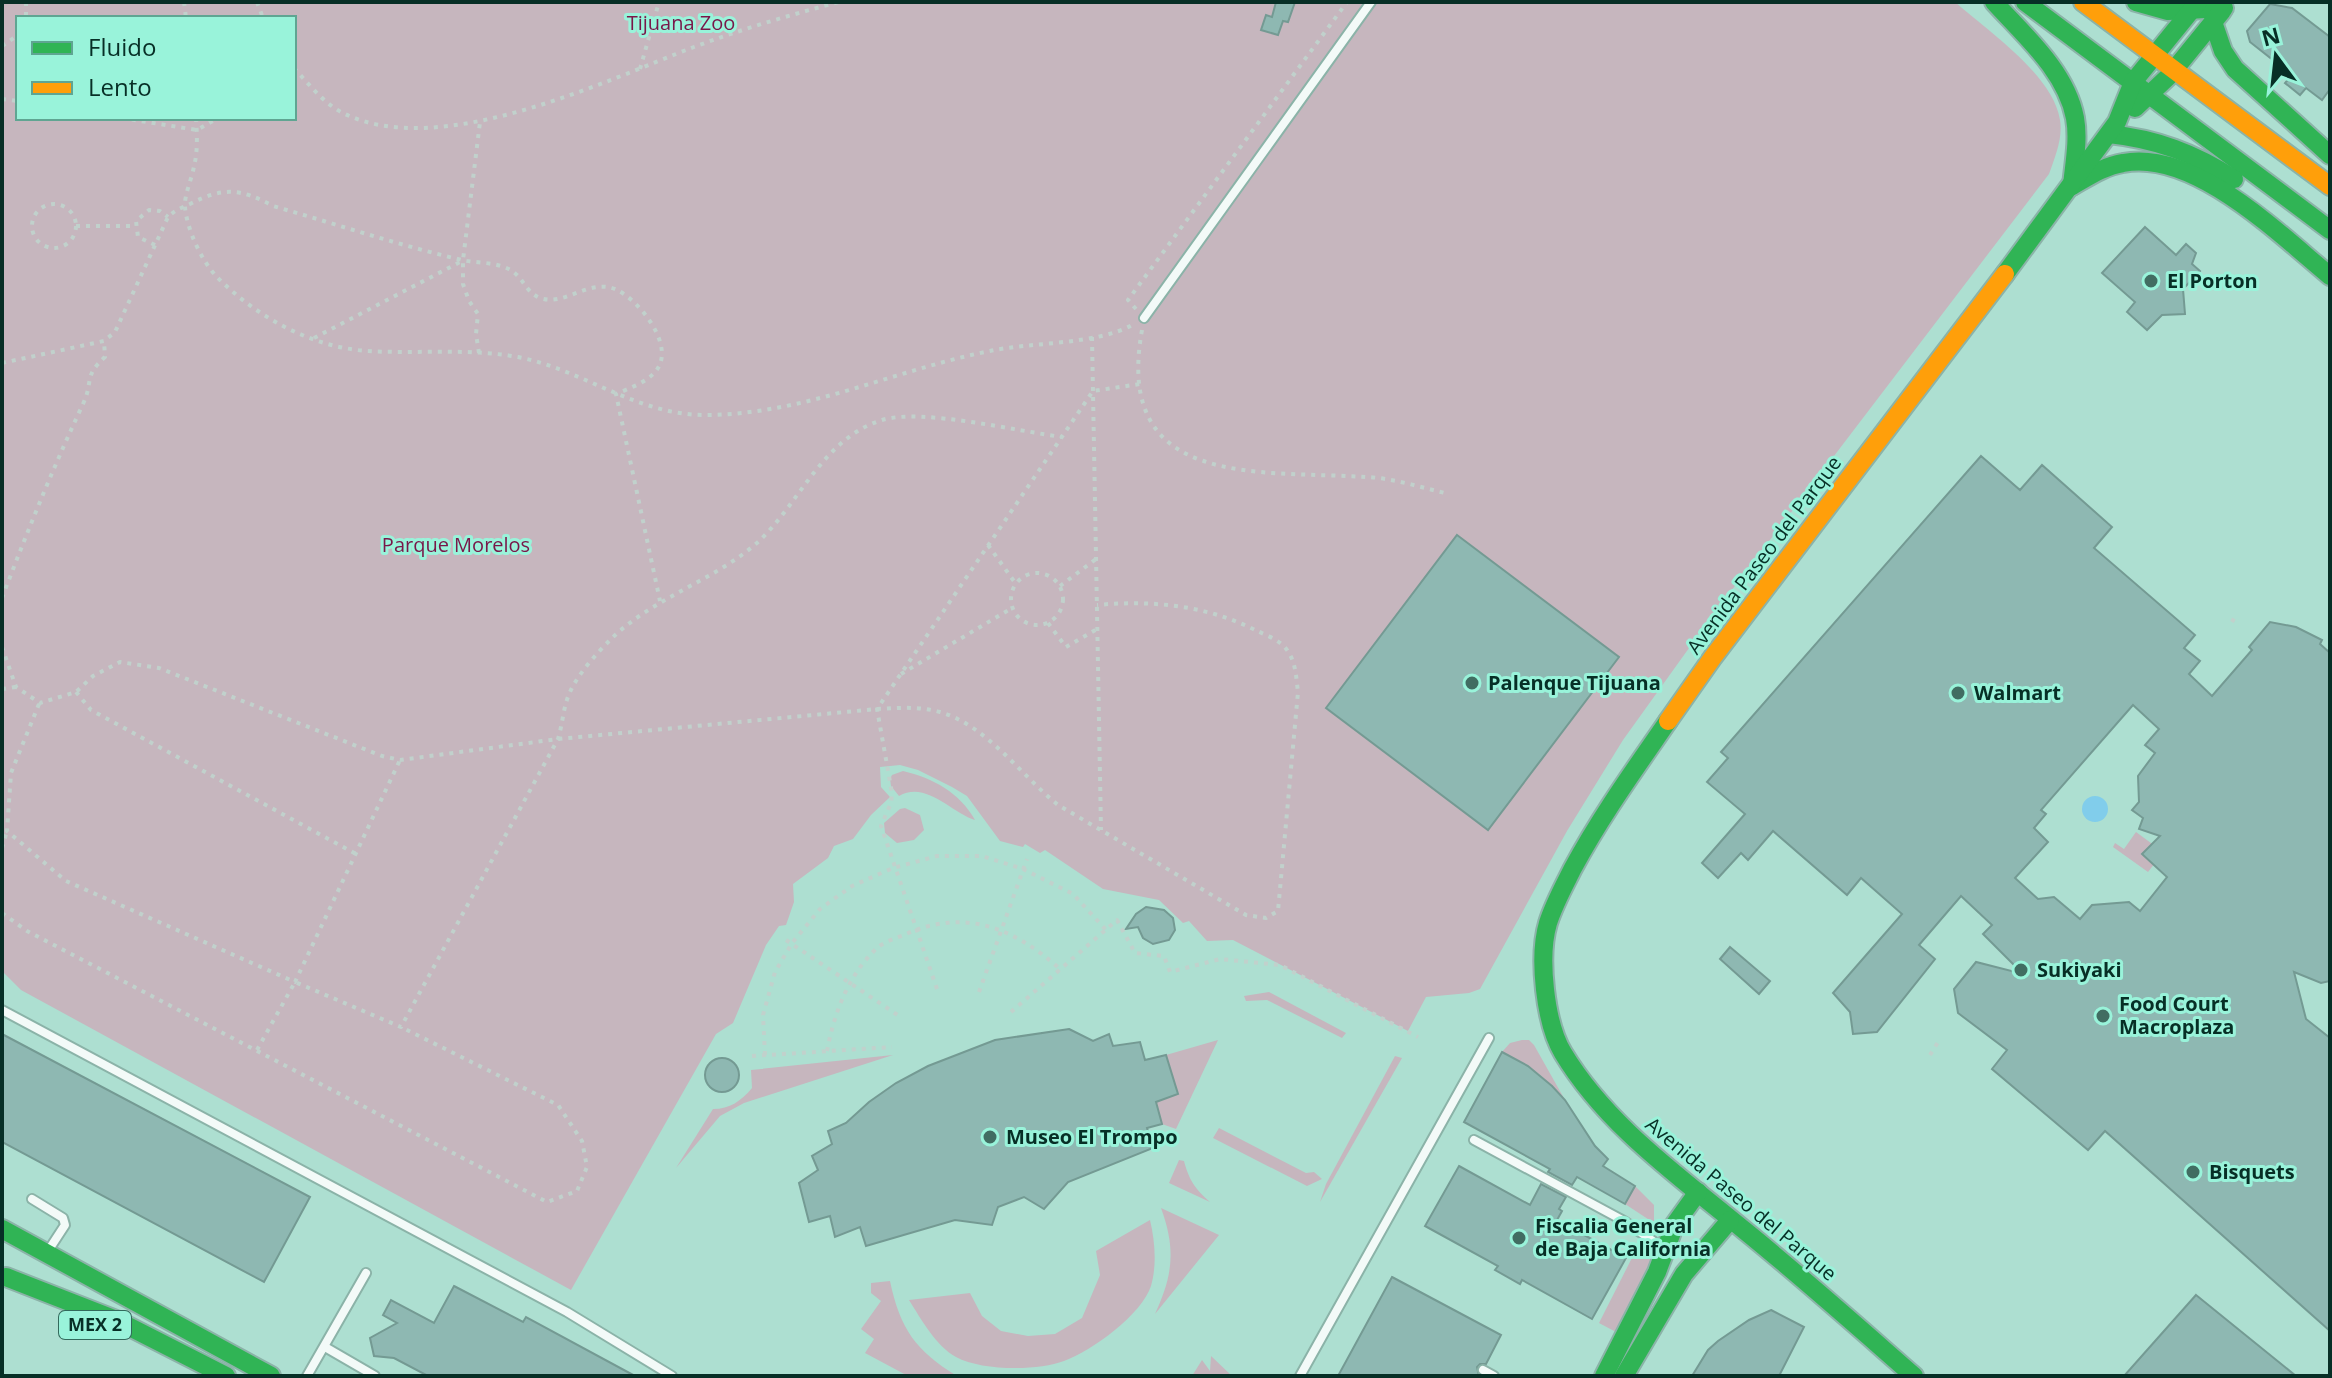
<svg xmlns="http://www.w3.org/2000/svg" width="2332" height="1378" viewBox="0 0 2332 1378" font-family="'Open Sans',sans-serif">
	<rect width="100%" height="100%" fill="#addfd1"/>
	<g fill="#c6b6be" fill-rule="evenodd">
		<path d="M 2,2 L 1955,2 C 1988,31 2053,75 2060,120 C 2063,138 2055,157 2049,174 L 1712,616 L 1623,740 L 1567,831 L 1480,989 L 1469,993 L 1426,997 L 1408,1031 L 1233,940 L 1207,941 L 1189,921 L 1183,923 L 1159,900 L 1103,889 L 1045,850 L 1040,853 L 1025,844 L 1023,847 L 1000,841 L 967,796 L 952,787 L 918,770 L 900,765 L 880,767 L 881,787 L 890,797 L 871,815 L 853,839 L 834,846 L 828,858 L 793,884 L 794,902 L 786,925 L 779,926 L 766,945 L 733,1023 L 716,1034 L 571,1290 L 21,990 L 2,971 ZM 18,18 L 294,18 L 294,118 L 18,118 Z"/>
		<path d="M 903,771 C 933,778 960,793 975,820 C 952,813 926,780 899,796 L 891,786 L 890,779 L 892,775 Z"/>
		<path d="M 905,808 L 920,815 L 924,830 L 914,840 L 897,843 L 885,833 L 884,823 L 900,809 Z"/>
		<path d="M 2136,832 L 2178,863 L 2158,859 L 2148,872 L 2113,847 L 2115,843 L 2124,849 Z"/>
		<path d="M 1269,992 L 1346,1033 L 1342,1038 L 1267,1000 L 1246,1001 L 1244,996 Z"/>
		<path d="M 1218,1040 L 1176,1129 L 1162,1124 L 1156,1102 L 1178,1094 L 1166,1055 Z"/>
		<path d="M 1522,1040 L 1529,1040 L 1534,1045 L 1565,1100 L 1539,1074 L 1502,1052 L 1510,1043 Z"/>
		<path d="M 893,1055 L 744,1103 L 720,1116 L 676,1168 L 713,1109 C 730,1109 741,1101 752,1088 L 751,1070 Z"/>
		<path d="M 1395,1056 L 1402,1058 L 1320,1202 L 1326,1184 Z"/>
		<path d="M 1219,1128 L 1306,1173 L 1314,1172 L 1322,1179 L 1307,1186 L 1213,1138 Z"/>
		<path d="M 1179,1160 L 1184,1161 C 1189,1180 1195,1189 1210,1202 L 1169,1183 Z"/>
		<path d="M 1635,1186 L 1654,1205 L 1654,1223 L 1625,1204 Z"/>
		<path d="M 1161,1208 L 1219,1235 L 1155,1314 C 1173,1275 1176,1249 1161,1208 Z"/>
		<path d="M 1150,1220 C 1155,1241 1157,1265 1151,1286 C 1142,1314 1092,1351 1064,1361 C 1037,1371 982,1371 956,1357 C 936,1346 921,1319 909,1300 L 970,1293 L 982,1316 L 1001,1331 L 1028,1336 L 1055,1334 L 1082,1318 L 1100,1275 L 1096,1251 Z"/>
		<path d="M 1638,1246 L 1652,1258 L 1616,1332 L 1599,1323 Z"/>
		<path d="M 890,1281 C 900,1329 916,1351 957,1376 L 908,1376 L 865,1353 L 874,1339 L 861,1329 L 881,1301 L 871,1293 L 871,1283 Z"/>
		<path d="M 1211,1356 L 1232,1376 L 1192,1376 L 1202,1360 L 1210,1371 Z"/>
	</g>
	<circle fill="#81cdeb" cx="2095" cy="809" r="13"/>
	<g fill="#8eb8b2" stroke="#749a93" stroke-width="2" fill-rule="evenodd">
		<path d="M 1276,2 L 1295,2 L 1288,22 L 1283,21 L 1278,35 L 1261,30 L 1266,15 L 1272,17 Z"/>
		<path d="M 2270,4 L 2292,8 L 2330,37 L 2330,89 L 2322,100 L 2306,88 L 2300,95 L 2285,83 L 2292,75 L 2250,42 L 2247,31 Z"/>
		<path d="M 2145,227 L 2176,255 L 2186,244 L 2196,253 L 2192,264 L 2200,271 L 2183,289 L 2185,314 L 2162,315 L 2147,330 L 2127,312 L 2135,302 L 2102,273 Z"/>
		<path d="M 1981,456 L 2020,490 L 2042,465 L 2112,527 L 2094,548 L 2195,635 L 2184,648 L 2200,661 L 2189,674 L 2212,696 L 2252,650 L 2249,647 L 2270,622 L 2296,627 L 2322,640 L 2320,644 L 2330,653 L 2330,981 L 2321,983 L 2294,972 L 2306,1019 L 2330,1038 L 2330,1331 L 2105,1131 L 2088,1150 L 1992,1069 L 2007,1050 L 1958,1013 L 1954,989 L 1976,962 L 2023,974 L 1983,934 L 1992,925 L 1961,896 L 1919,945 L 1935,959 L 1877,1032 L 1853,1034 L 1850,1012 L 1833,993 L 1902,914 L 1861,878 L 1847,895 L 1773,831 L 1748,860 L 1741,853 L 1718,878 L 1702,863 L 1745,814 L 1707,782 L 1728,758 L 1721,752 ZM 2133,705 L 2159,729 L 2145,745 L 2155,753 L 2138,776 L 2139,802 L 2132,810 L 2143,818 L 2139,829 L 2160,836 L 2142,854 L 2167,877 L 2140,911 L 2129,902 L 2092,905 L 2080,919 L 2054,897 L 2038,899 L 2015,878 L 2048,842 L 2034,828 L 2046,814 L 2041,810 Z"/>
		<path d="M 1457,535 L 1619,657 L 1488,830 L 1326,708 Z"/>
		<path d="M 1146,907 L 1164,910 L 1173,918 L 1175,930 L 1169,940 L 1153,944 L 1143,938 L 1138,927 L 1126,929 L 1136,914 Z"/>
		<path d="M 1730,947 L 1770,981 L 1759,994 L 1720,959 Z"/>
		<path d="M 1069,1029 L 1093,1041 L 1109,1034 L 1113,1046 L 1140,1042 L 1145,1060 L 1166,1055 L 1178,1094 L 1156,1102 L 1162,1124 L 1147,1128 L 1153,1148 L 1068,1182 L 1044,1209 L 1024,1197 L 998,1207 L 992,1225 L 955,1220 L 866,1246 L 860,1227 L 835,1237 L 830,1216 L 809,1222 L 799,1183 L 818,1170 L 812,1156 L 832,1144 L 828,1131 L 846,1123 L 869,1102 L 896,1083 L 928,1066 L 995,1040 Z"/>
		<path d="M 2,1034 L 310,1197 L 264,1282 L 2,1142 Z"/>
		<path d="M 1502,1052 L 1528,1066 L 1552,1086 L 1565,1100 L 1595,1146 L 1608,1159 L 1603,1166 L 1635,1186 L 1625,1204 L 1577,1177 L 1572,1185 L 1548,1172 L 1550,1169 L 1464,1122 Z"/>
		<circle cx="722" cy="1075" r="17"/>
		<path d="M 1459,1166 L 1530,1205 L 1541,1184 L 1566,1197 L 1559,1209 L 1562,1211 L 1557,1220 L 1626,1258 L 1592,1319 L 1522,1280 L 1520,1284 L 1495,1270 L 1498,1266 L 1425,1226 Z"/>
		<path d="M 1392,1277 L 1501,1335 L 1486,1364 L 1480,1364 L 1477,1367 L 1479,1376 L 1338,1376 Z"/>
		<path d="M 454,1286 L 523,1322 L 526,1317 L 635,1376 L 428,1376 L 394,1358 L 374,1356 L 370,1338 L 397,1323 L 383,1315 L 391,1300 L 434,1323 Z"/>
		<path d="M 2196,1295 L 2296,1376 L 2124,1376 Z"/>
		<path d="M 1771,1310 L 1804,1327 L 1779,1376 L 1692,1376 L 1708,1350 L 1718,1341 L 1749,1320 Z"/>
	</g>
	<g fill="none" stroke-linecap="round" stroke-linejoin="round">
		<defs>
			<g id="lane">
				<path d="M 1144,318 L 1371,2"/>
				<path d="M 2,1010 L 567,1312 L 672,1376"/>
				<path d="M 1474,1140 L 1624,1221 L 1653,1241 L 1660,1252"/>
				<path d="M 32,1199 L 63,1218 L 65,1225 L 48,1251"/>
				<path d="M 325,1347 L 375,1376"/>
				<path d="M 1483,1370 L 1494,1376"/>
				<path d="M 307,1376 L 366,1273"/>
				<path d="M 1300,1376 L 1489,1038"/>
			</g>
			<g id="fast">
				<path d="M 1994,2 C 2024,35 2066,71 2075,118 C 2079,140 2074,164 2072,186"/>
				<path d="M 2025,2 L 2330,230"/>
				<path d="M 2136,2 L 2168,11 L 2224,8"/>
				<path d="M 2213,22 L 2223,51 L 2235,69 L 2330,155"/>
				<path d="M 2135,108 L 2170,75 L 2222,11"/>
				<path d="M 2109,134 C 2156,139 2194,153 2234,179"/>
				<path d="M 2072,186 C 2088,177 2104,166 2123,163 C 2194,149 2279,234 2330,276"/>
				<path d="M 2005,274 L 2117,122 L 2133,82 L 2198,2"/>
				<path d="M 1668,721 C 1635,769 1601,816 1573,868 C 1564,886 1554,904 1548,923 C 1538,957 1545,1023 1563,1053 C 1607,1126 1679,1176 1744,1230 C 1802,1277 1858,1327 1914,1376"/>
				<path d="M 2,1229 L 271,1376"/>
				<path d="M 6,1277 L 116,1320 L 226,1376"/>
				<path d="M 1604,1376 L 1657,1272 L 1675,1224 L 1698,1192"/>
				<path d="M 1624,1376 L 1684,1274 L 1730,1220"/>
			</g>
			<g id="slow">
				<path d="M 2083,2 L 2330,186"/>
				<path d="M 1668,721 L 1713,657 L 2005,274"/>
			</g>
		</defs>
		<use href="#lane" stroke="#8bb3a8" stroke-width="12"/>
		<use href="#fast" stroke="#8bb3a8" stroke-width="22"/>
		<use href="#slow" stroke="#8bb3a8" stroke-width="22"/>
		<g stroke="#c1d1cc" stroke-width="4" stroke-dasharray="4 6" stroke-linecap="butt">
			<path d="M 26,2 L 26,18"/>
			<path d="M 184,2 L 186,18"/>
			<path d="M 257,2 L 263,18"/>
			<path d="M 2,46 L 18,35"/>
			<path d="M 294,68 C 309,84 323,103 343,113 C 439,161 602,82 694,47 C 742,29 790,15 839,2"/>
			<path d="M 640,69 L 659,2"/>
			<path d="M 2,99 L 18,101"/>
			<path d="M 122,118 L 197,130 L 218,118"/>
			<path d="M 196,118 C 197,134 198,151 194,166 C 192,179 184,195 185,207 C 187,230 202,262 218,278 C 257,317 311,347 367,351 C 417,354 468,348 518,357 C 584,370 638,416 707,415 C 807,414 894,370 990,351 C 1031,342 1096,345 1132,325"/>
			<circle cx="54" cy="226" r="22"/>
			<path d="M 76,226 L 134,226"/>
			<path d="M 155,245 L 138,237 L 136,221 L 149,210 L 160,211 L 168,217"/>
			<path d="M 1136,309 L 1128,300 L 1347,2"/>
			<path d="M 1142,330 C 1113,490 1259,470 1366,477 C 1393,478 1419,487 1445,493"/>
			<path d="M 1092,337 L 1101,830"/>
			<path d="M 314,338 L 462,261"/>
			<path d="M 479,353 L 476,334 L 478,314 L 469,301 L 463,284 L 463,260 L 480,122"/>
			<path d="M 2,363 L 104,341 L 115,332 L 168,217 C 175,210 181,208 190,204 C 223,187 240,188 273,206 C 336,224 398,245 462,260 C 475,263 491,262 504,267 C 524,274 523,291 540,298 C 565,307 590,277 617,290 C 638,300 670,339 660,364 C 654,380 630,388 616,394 L 660,601"/>
			<path d="M 988,545 L 1016,584"/>
			<circle cx="1037" cy="599" r="26"/>
			<path d="M 1060,586 L 1096,559"/>
			<path d="M 2,598 C 27,532 53,468 83,404 C 94,380 83,377 105,357 L 104,341"/>
			<path d="M 2232,622 L 2236,615"/>
			<path d="M 1048,623 L 1066,647 L 1097,629"/>
			<path d="M 2,647 L 16,687 L 40,703 L 76,692 L 93,676 L 120,662 L 159,668 L 382,756 L 400,760 L 558,739 L 877,709 C 898,708 919,706 940,712 C 986,725 1021,775 1058,805 L 1246,915 L 1266,918 L 1278,911 L 1298,692 C 1296,677 1296,662 1287,650 C 1280,640 1266,635 1255,630 C 1206,605 1151,600 1097,605"/>
			<path d="M 901,674 L 1012,608"/>
			<path d="M 2,689 L 16,687"/>
			<path d="M 76,692 L 91,710 L 356,854"/>
			<path d="M 39,704 L 11,773 L 7,831 L 66,881 L 295,982 L 400,760"/>
			<path d="M 2,848 L 7,831"/>
			<path d="M 2,913 L 27,931 L 547,1202 L 577,1191 L 587,1167 L 582,1141 L 558,1105 L 401,1027"/>
			<path d="M 786,940 L 899,1016"/>
			<path d="M 937,989 L 881,826 L 891,803 L 892,793 L 877,709 L 1093,391 L 1140,384"/>
			<path d="M 979,992 L 1027,859"/>
			<path d="M 1011,1012 L 1117,920 L 1135,953 L 1164,956 L 1170,972 L 1220,959 L 1280,965 L 1418,1037"/>
			<path d="M 257,1050 L 295,982 L 401,1027 L 558,739 C 563,723 563,707 570,692 C 578,674 597,653 611,639 C 654,597 714,581 758,542 C 800,503 823,438 882,420 C 921,408 1017,431 1062,437"/>
			<path d="M 827,1051 C 834,1014 848,975 877,948 C 884,942 896,938 904,935 C 964,907 1014,928 1060,969"/>
			<path d="M 765,1055 L 763,1015 L 775,972 L 792,943 L 820,909 L 852,886 L 893,868 L 937,856 L 982,856 L 1023,869 L 1073,894 L 1106,930"/>
			<path d="M 1930,1055 L 1940,1039"/>
			<path d="M 752,1056 L 892,1047"/>
		</g>
		<use href="#lane" stroke="#f3faf8" stroke-width="8"/>
		<use href="#fast" stroke="#30b455" stroke-width="18"/>
		<use href="#slow" stroke="#ff9f0a" stroke-width="18"/>
	</g>
	<g fill="#416d62" stroke="#99f3da" stroke-width="3">
		<circle cx="2151" cy="281" r="8"/>
		<circle cx="1472" cy="683" r="8"/>
		<circle cx="1958" cy="693" r="8"/>
		<circle cx="2021" cy="970" r="8"/>
		<circle cx="2103" cy="1016" r="8"/>
		<circle cx="990" cy="1137" r="8"/>
		<circle cx="2193" cy="1172" r="8"/>
		<circle cx="1519" cy="1238" r="8"/>
	</g>
	<g text-anchor="middle" stroke-width="6" stroke-linejoin="round" paint-order="stroke">
		<rect fill="#99f3da" stroke="#336a5c" stroke-width="2" x="59" y="1311" width="72" height="28" rx="6"/>
		<g font-size="18" font-weight="bold" fill="#072f26">
			<text x="95" y="1331">MEX 2</text>
		</g>
		<g font-size="20" fill="#791749" stroke="#99f3da">
			<text x="681" y="30">Tijuana Zoo</text>
			<text x="456" y="552">Parque Morelos</text>
		</g>
		<g font-size="20" font-weight="bold" fill="#072f26" stroke="#99f3da" text-anchor="start">
			<text x="2167" y="288">El Porton</text>
			<text x="1488" y="690">Palenque Tijuana</text>
			<text x="1974" y="700">Walmart</text>
			<text x="2037" y="977">Sukiyaki</text>
			<text x="2119" y="1011">Food Court<tspan x="2119" dy="23">Macroplaza</tspan></text>
			<text x="1006" y="1144">Museo El Trompo</text>
			<text x="2209" y="1179">Bisquets</text>
			<text x="1535" y="1233">Fiscalia General<tspan x="1535" dy="23">de Baja California</tspan></text>
		</g>
		<g font-size="20" fill="#072f26" stroke="#99f3da">
			<text transform="translate(1764 555) rotate(-53)" y="7">Avenida Paseo del Parque</text>
			<text transform="translate(1741 1199) rotate(40)" y="7">Avenida Paseo del Parque</text>
		</g>
	</g>
	<rect width="2332" height="1378" fill="none" stroke="#072f26" stroke-width="8"/>
	<rect x="16" y="16" width="280" height="104" fill="#99f3da" stroke="#5fa592" stroke-width="2"/>
	<rect x="32" y="42" width="40" height="12" fill="#30b455" stroke="#5fa592" stroke-width="2"/>
	<text x="88" y="56" font-size="24" fill="#072f26">Fluido</text>
	<rect x="32" y="82" width="40" height="12" fill="#ff9f0a" stroke="#5fa592" stroke-width="2"/>
	<text x="88" y="96" font-size="24" fill="#072f26">Lento</text>
	<g transform="translate(2276 56) rotate(345)" stroke="#99f3da" stroke-width="6" paint-order="stroke">
	<path d="M0-6L14 30L0 20L-14 30Z" fill="#072f26"/>
	<text y="-12" font-size="22" font-weight="bold" text-anchor="middle" fill="#072f26">N</text>
	</g>
</svg>
